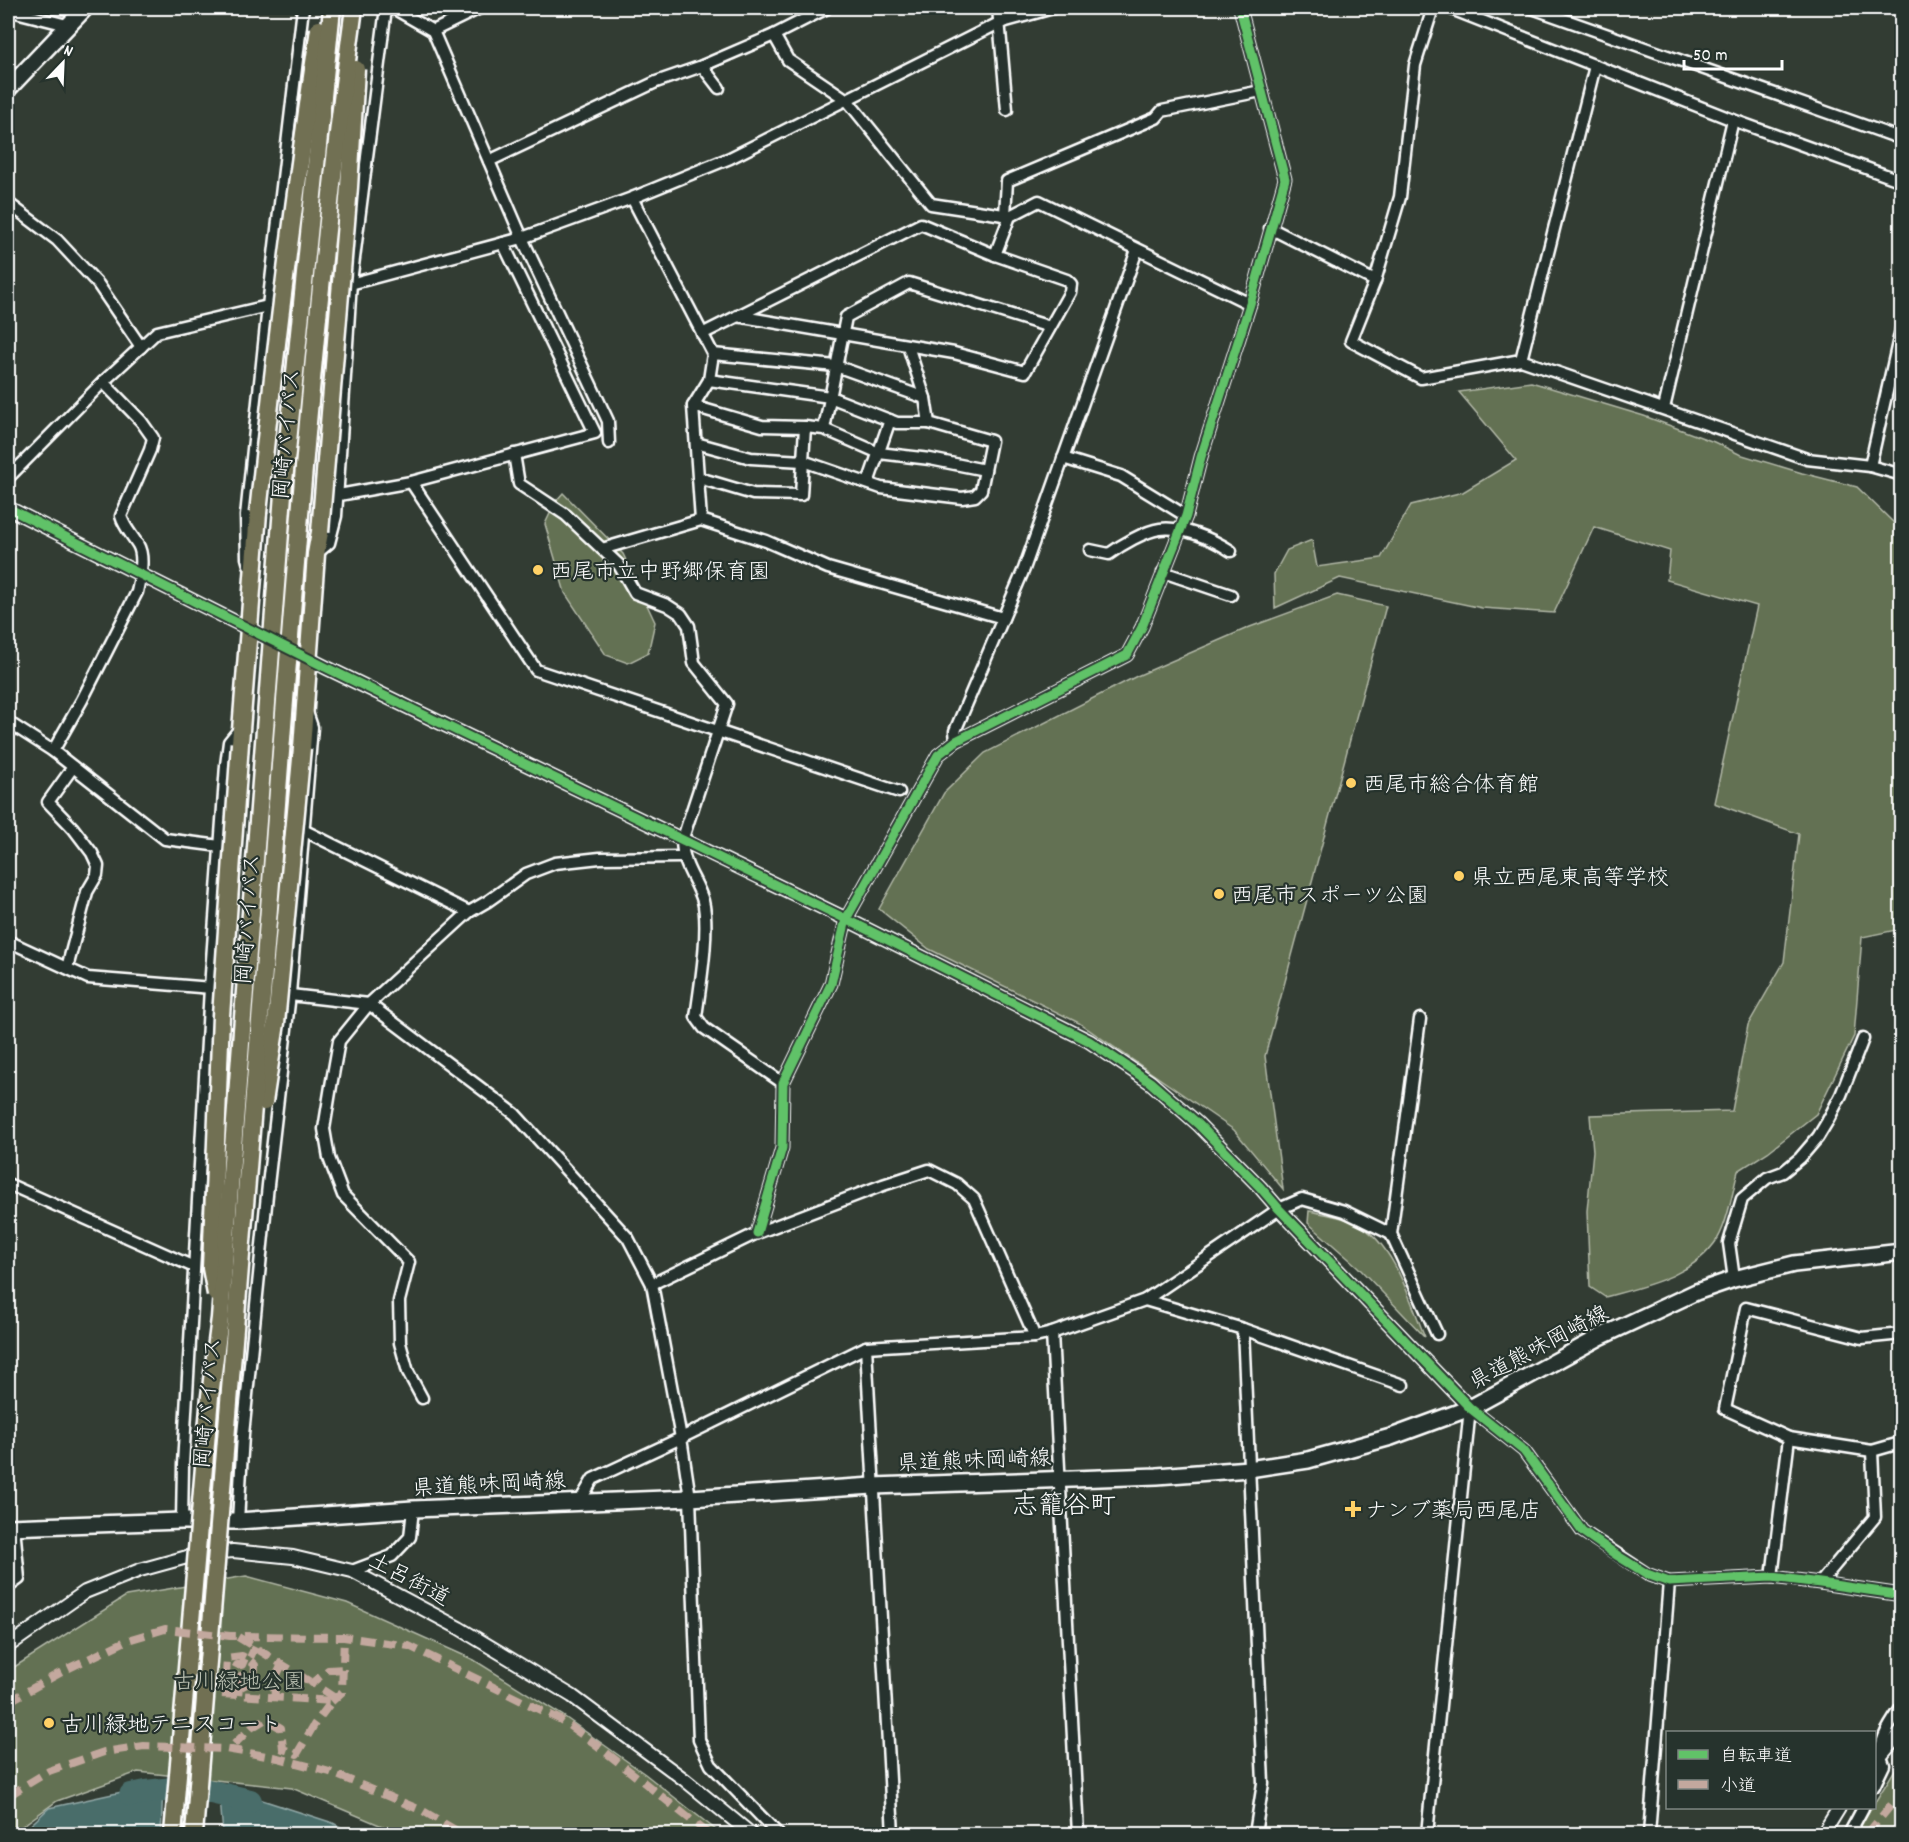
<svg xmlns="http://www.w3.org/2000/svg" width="1909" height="1842" viewBox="0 0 1909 1842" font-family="Dekko,'Klee One',sans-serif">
	<rect width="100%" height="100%" fill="#323c33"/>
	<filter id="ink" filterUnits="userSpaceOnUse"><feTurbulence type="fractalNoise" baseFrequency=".0167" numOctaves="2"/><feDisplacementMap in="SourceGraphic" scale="12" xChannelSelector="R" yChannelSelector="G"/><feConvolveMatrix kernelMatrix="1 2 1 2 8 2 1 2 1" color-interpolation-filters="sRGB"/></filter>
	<g filter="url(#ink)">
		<g fill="#647152" stroke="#b2b8a8" stroke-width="1.5">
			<path d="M 1531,382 L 1644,416 L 1714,442 L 1739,454 L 1802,473 L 1857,487 L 1898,527 L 1901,532 L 1901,929 L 1862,937 L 1854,1036 L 1816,1114 L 1768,1152 L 1738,1171 C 1733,1190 1728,1221 1718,1238 C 1694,1276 1646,1286 1605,1297 L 1590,1287 L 1587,1211 L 1593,1151 L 1590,1115 L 1732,1111 L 1748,1025 L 1784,962 L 1799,834 L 1714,803 L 1757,606 L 1667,580 L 1670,551 L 1594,527 L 1554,613 L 1482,608 L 1340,578 L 1275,608 L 1274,574 L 1287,550 L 1312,540 L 1317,567 L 1381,558 L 1411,505 L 1463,492 L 1516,460 L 1459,392 Z"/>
			<path d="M 563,493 L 623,554 L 655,622 L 648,653 L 628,663 L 606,655 L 565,593 L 545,524 L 556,501 Z"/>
			<path d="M 1337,595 L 1386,606 L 1265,1056 L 1283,1189 L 1234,1130 L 1079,1023 L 929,949 L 879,909 L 944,793 L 985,753 L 1137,676 L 1250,627 Z"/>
			<path d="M 1309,1211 C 1323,1214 1346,1217 1358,1224 C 1395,1245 1410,1301 1425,1337 L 1358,1267 L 1308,1223 Z"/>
			<path d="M 246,1576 L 347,1603 L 474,1660 L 562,1715 L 645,1774 L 721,1834 L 398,1834 L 389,1829 L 292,1788 L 138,1772 L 57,1801 L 11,1834 L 8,1834 L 8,1671 L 126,1596 Z"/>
			<path d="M 1901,1760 L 1901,1834 L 1854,1834 L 1871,1808 L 1874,1808 L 1875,1802 Z"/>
		</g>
		<g fill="#486d6b" stroke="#91a7a6" stroke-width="1.5">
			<path d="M 163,1783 L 161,1834 L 21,1834 L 49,1808 Z"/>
			<path d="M 219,1786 L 333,1823 L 353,1834 L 223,1834 Z"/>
		</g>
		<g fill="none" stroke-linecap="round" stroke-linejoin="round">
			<path stroke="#486d6b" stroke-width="24" d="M 131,1795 L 146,1792 L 190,1787 L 250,1801"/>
			<defs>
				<g id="minor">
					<path d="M 393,8 L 433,31 L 522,238 L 608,421 L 609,443"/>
					<path d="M 998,8 L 1007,110"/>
					<path d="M 1433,8 L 1415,65 L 1400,197 L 1375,281 L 1351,341 L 1421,378 L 1521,360 L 1807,459 L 1870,466 L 1902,475"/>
					<path d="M 1449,8 L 1733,120 L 1902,181"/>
					<path d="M 1532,8 L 1902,139"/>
					<path d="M 8,10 L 67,25"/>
					<path d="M 433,31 L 480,8"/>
					<path d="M 774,35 L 788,60 L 847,100 L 931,204 L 1010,216 L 1039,201 L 1250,304"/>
					<path d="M 702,66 L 719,88"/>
					<path d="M 489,161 L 656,82 L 702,66 L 774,35 L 827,8"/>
					<path d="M 8,203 L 57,240 L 98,284 L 141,347"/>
					<path d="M 1005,215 L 1007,181 L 1156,118 L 1162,111 L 1261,91"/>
					<path d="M 1270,228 L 1375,281"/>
					<path d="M 995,255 L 1010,216"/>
					<path d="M 702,334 L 921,224 L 995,255 L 1067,280 L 1071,284 L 1070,292 L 1025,372 L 954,353 L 737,316"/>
					<path d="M 713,354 L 836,366 L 925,398 L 908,346"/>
					<path d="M 1521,360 L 1595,66"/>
					<path d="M 709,380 L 830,397 L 897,423 L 929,423"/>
					<path d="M 693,406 L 762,426 L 805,427 L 824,429 L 846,317 L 909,283 L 1050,327"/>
					<path d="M 1664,408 L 1733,120"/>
					<path d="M 824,429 L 879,453 L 930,459 L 985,470"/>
					<path d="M 696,443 L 751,458 L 803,461 L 881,488 L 962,498 L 975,496 L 981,490 L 991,441 L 929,423 L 925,398"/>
					<path d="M 514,454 L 519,484 L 566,515 L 619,565 L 635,593 L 667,605 L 681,614 L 689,626 L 694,663 L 727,704 L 682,841 C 683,868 696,878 703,901 C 710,929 700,987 696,1017 L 704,1028 L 783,1083"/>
					<path d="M 1063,458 L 1121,476 L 1186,516"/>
					<path d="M 1870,466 L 1902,325"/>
					<path d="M 8,478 L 103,382 L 157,332 L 268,306 L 522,238 L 632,198 L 730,158 L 999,23 L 1053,8"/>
					<path d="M 699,478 L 753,494 L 801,495 L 805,427"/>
					<path d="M 411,482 L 536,670 L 899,792"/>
					<path d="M 868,483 L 890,420"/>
					<path d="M 339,495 L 411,482 L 595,433 L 503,243"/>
					<path d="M 701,520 L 766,541 L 828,568 L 1003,618"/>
					<path d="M 602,549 L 701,520 L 693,406 L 709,380 L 713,354 L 632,198"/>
					<path d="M 1090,550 L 1109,554 C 1121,545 1145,531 1160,529 C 1182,526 1213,539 1231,551"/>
					<path d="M 316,554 L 329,543 L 336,516 L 351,282 L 386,8"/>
					<path d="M 249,565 L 247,558 L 246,516 L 268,306 L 303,8"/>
					<path d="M 1163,572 L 1231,595"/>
					<path d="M 8,722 L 53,751 L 165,839 L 220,846"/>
					<path d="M 956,741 L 955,731 L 1024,569 L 1137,250"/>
					<path d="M 53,751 L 82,700 L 137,592 C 140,579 145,557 138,545 C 132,535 124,527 121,516 L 150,450 L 153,438 L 141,421 L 103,382"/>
					<path d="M 305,831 L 469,912"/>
					<path d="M 8,941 L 88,978 L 249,991"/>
					<path d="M 67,968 L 87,892 L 97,875 L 98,866 L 92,853 L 73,828 L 48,802 L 73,767"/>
					<path d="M 273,993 L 369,1004 L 515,1114 L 628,1238 L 652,1284 L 681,1438 L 690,1498 L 699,1740 L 711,1765 L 778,1834"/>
					<path d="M 1420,1019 L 1391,1234 L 1437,1334"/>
					<path d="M 8,1184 L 194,1267"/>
					<path d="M 757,1233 L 782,1148 L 783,1083 L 831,984 L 846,919 L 938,755 L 956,741 L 1127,655 L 1142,627 L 1186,516 L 1201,457 L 1250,304 L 1285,179 L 1240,8"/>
					<path d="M 1734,1279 L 1729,1243 L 1742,1199 L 1767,1178 L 1783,1172 L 1800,1158 L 1818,1137 L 1827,1122 L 1841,1095 L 1863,1039"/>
					<path d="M 652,1284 L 757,1233 L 883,1185 L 929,1170 L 957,1184 L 974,1199 L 1035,1337"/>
					<path d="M 1145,1300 L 1243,1329 L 1403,1385"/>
					<path d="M 1243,1329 L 1263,1783 L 1255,1834"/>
					<path d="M 1052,1333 L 1078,1834"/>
					<path d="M 866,1347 L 893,1834"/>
					<path d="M 422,1398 L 408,1372 L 400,1343 L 399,1301 L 409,1262 L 343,1195 L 329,1158 L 324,1129 L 331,1086 L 339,1041 L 369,1004 L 469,912 L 488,901 L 526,874 L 555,863 L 600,858 L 683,857"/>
					<path d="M 1470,1408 L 1524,1451 L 1582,1531 L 1647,1574 L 1669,1582 L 1772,1577 L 1820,1583 L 1902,1595"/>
					<path d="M 1900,1443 L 1872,1451 L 1789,1438 L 1725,1409 L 1746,1308 L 1862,1338 L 1902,1334"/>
					<path d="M 580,1501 L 593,1479 L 681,1438 L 866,1347 L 1035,1337 L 1052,1333 L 1145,1300 L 1279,1209 L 1302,1199 L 1344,1211 L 1391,1234"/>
					<path d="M 182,1521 L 183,1465 L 210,988 L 226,765 L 229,742 L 242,726"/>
					<path d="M 238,1521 L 243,1435 L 268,1185 L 290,994 L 312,727 L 307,712"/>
					<path d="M 352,1571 L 392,1556 L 410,1537 L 413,1509"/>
					<path d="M 1772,1577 L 1789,1438"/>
					<path d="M 1820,1583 L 1875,1517 L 1872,1451"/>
					<path d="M 8,1587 L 19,1579 L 14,1527"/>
					<path d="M 1874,1786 L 1884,1765 C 1874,1745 1891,1723 1902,1707"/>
					<path d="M 1427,1834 L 1470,1408"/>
					<path d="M 1649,1834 L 1669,1582"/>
					<path d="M 1849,1834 L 1863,1808"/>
				</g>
				<g id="tertiary">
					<path d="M 8,508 L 327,668 L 846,919 L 1089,1041 L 1150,1082 L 1198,1124 L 1260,1187 L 1279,1209 L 1470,1408"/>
					<path d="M 8,1646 L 85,1592 L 140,1570 L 198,1554 L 233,1551 L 293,1557 L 352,1571 L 459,1628 L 572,1696 L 685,1780 L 751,1834"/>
					<path d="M 1874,1764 L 1902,1731"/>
					<path d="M 1823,1834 L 1839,1808"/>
				</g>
				<g id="secondary">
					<path d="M 8,89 L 85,8"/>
					<path d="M 8,1527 L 182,1521 L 238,1521 L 413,1509 L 690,1498 L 873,1486 L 1157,1476 L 1249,1469 L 1308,1460 L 1391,1437 L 1470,1408 L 1600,1337 L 1696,1292 L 1734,1279 L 1794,1264 L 1902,1252"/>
				</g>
				<g id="trunk">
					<path d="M 240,743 L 258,513"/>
					<path d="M 302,748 L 316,554 L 320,532"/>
				</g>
			</defs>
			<use href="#minor" stroke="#fff" stroke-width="15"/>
			<use href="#tertiary" stroke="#fff" stroke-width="16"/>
			<use href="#secondary" stroke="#fff" stroke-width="20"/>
			<use href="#trunk" stroke="#fff" stroke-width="21"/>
			<use href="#minor" stroke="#26332d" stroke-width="10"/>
			<use href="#tertiary" stroke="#26332d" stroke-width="12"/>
			<use href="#secondary" stroke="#26332d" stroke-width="15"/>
			<use href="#trunk" stroke="#716f52" stroke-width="16"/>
			<defs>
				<g id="trunk-bridge">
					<path d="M 258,513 C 275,351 295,190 319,29"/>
					<path d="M 320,532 L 349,187 L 356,69"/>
					<path d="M 264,1102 L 276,1023 L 302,748"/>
					<path d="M 216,1294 L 211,1268 L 221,1016 L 240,743"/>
					<path d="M 173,1834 L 210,1396 L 220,1318 L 284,481 L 332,8"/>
					<path d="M 194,1834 C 217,1534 244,1234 267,934 C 291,625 312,315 354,8"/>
				</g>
			</defs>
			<use href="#trunk-bridge" stroke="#fff" stroke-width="21" stroke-linecap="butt"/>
			<use href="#trunk-bridge" stroke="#716f52" stroke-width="16"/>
			<g stroke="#c3a89e" stroke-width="8" stroke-dasharray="15 8" stroke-linecap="butt">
				<path d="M 238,1637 L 312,1683"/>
				<path d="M 239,1688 L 254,1680 L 255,1665 L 249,1660"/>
				<path d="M 239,1688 L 240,1677 L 234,1671 L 237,1665 L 242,1665 L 245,1658"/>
				<path d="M 222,1694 L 332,1701 L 314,1725 L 297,1754 L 283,1749 L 281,1728 L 266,1719 L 251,1728 L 229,1749"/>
				<path d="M 238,1695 L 239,1688 L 226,1676 L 227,1658 L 242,1656 L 249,1660 L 255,1647"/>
				<path d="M 275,1697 L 274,1681 L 282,1664"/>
				<path d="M 335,1698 L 312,1683 L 328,1670 L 343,1669"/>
				<path d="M 8,1702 L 65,1670 L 128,1640 L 165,1629 L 230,1636 L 344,1637 L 409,1646 L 561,1720 L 594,1743 L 709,1834"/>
				<path d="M 331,1702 L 342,1692 L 344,1637"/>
				<path d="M 8,1796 L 49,1771 L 104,1752 L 144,1746 L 226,1749 L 278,1758 L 330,1772 L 423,1811 L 462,1834"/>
				<path d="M 1867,1834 L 1902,1792"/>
			</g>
			<defs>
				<g id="cycleway">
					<path d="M 8,508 L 327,668 L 846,919 L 1089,1041 L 1150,1082 L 1198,1124 L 1260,1187 L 1279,1209 L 1470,1408 L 1524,1451 L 1582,1531 L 1618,1556 L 1647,1574 L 1669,1582 L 1772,1577 L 1820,1583 L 1902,1595"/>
					<path d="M 757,1233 L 782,1148 L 783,1083 L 831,984 L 846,919 L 938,755 L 956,741 L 1127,655 L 1142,627 L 1186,516 L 1201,457 L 1250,304 L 1285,179 L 1240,8"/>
				</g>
			</defs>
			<use href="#cycleway" stroke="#26332d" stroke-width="13"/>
			<use href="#cycleway" stroke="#61c268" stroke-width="9"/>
		</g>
	</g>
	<g fill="#ffd166" stroke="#26332d" stroke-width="2">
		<circle cx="538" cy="570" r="6"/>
		<circle cx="1351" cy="783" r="6"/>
		<circle cx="1459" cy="876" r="6"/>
		<circle cx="1219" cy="894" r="6"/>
		<path d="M1350 1500h6v6h6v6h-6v6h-6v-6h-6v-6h6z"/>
		<circle cx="49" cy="1723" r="6"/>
	</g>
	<g text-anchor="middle" stroke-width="4.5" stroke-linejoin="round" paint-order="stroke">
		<g font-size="22" fill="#fff" stroke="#26332d">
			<text transform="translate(285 434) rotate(-85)" y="8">岡崎バイパス</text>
			<text transform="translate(246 919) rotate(-86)" y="8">岡崎バイパス</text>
			<text transform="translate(1538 1346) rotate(-28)" y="8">県道熊味岡崎線</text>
			<text transform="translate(206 1403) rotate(-85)" y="8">岡崎バイパス</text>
			<text transform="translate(974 1459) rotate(-2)" y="8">県道熊味岡崎線</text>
			<text transform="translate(489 1483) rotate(-3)" y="8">県道熊味岡崎線</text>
			<text transform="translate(410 1578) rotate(28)" y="8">土呂街道</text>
		</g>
		<g font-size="22" fill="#fff" stroke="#26332d" text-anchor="start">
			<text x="550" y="578">西尾市立中野郷保育園</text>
			<text x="1363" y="791">西尾市総合体育館</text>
			<text x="1471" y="884">県立西尾東高等学校</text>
			<text x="1231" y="902">西尾市スポーツ公園</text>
			<text x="1365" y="1517">ナンブ薬局西尾店</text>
			<text x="61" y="1731">古川緑地テニスコート</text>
		</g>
		<g font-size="22" fill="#b9bfb1" stroke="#26332d">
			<text x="239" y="1688">古川緑地公園</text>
		</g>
		<g font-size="26" fill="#fff" stroke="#26332d">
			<text x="1064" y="1513">志籠谷町</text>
		</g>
	</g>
	<rect width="1909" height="1842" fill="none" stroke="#26332d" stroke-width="30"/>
	<rect x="15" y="15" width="1879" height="1812" fill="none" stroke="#fff" stroke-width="2" filter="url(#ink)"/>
	<rect x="1666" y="1731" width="210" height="78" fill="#26332d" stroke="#7d8581" stroke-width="1.5"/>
	<rect x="1678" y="1750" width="30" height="9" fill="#61c268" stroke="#7d8581" stroke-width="1.5"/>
	<text x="1720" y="1761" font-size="18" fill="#ffffff">自転車道</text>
	<rect x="1678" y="1780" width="30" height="9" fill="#c3a89e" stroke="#7d8581" stroke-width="1.5"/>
	<text x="1720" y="1791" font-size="18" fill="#ffffff">小道</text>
	<g transform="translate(63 63) rotate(23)" stroke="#26332d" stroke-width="4.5" paint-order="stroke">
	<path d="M0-4.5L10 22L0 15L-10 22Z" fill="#ffffff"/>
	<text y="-9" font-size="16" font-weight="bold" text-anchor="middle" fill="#ffffff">N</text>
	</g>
	<path d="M1684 60v9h98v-9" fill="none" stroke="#ffffff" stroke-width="3"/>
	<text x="1693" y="60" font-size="18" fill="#ffffff" stroke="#26332d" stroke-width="4.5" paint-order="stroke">50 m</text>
</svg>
